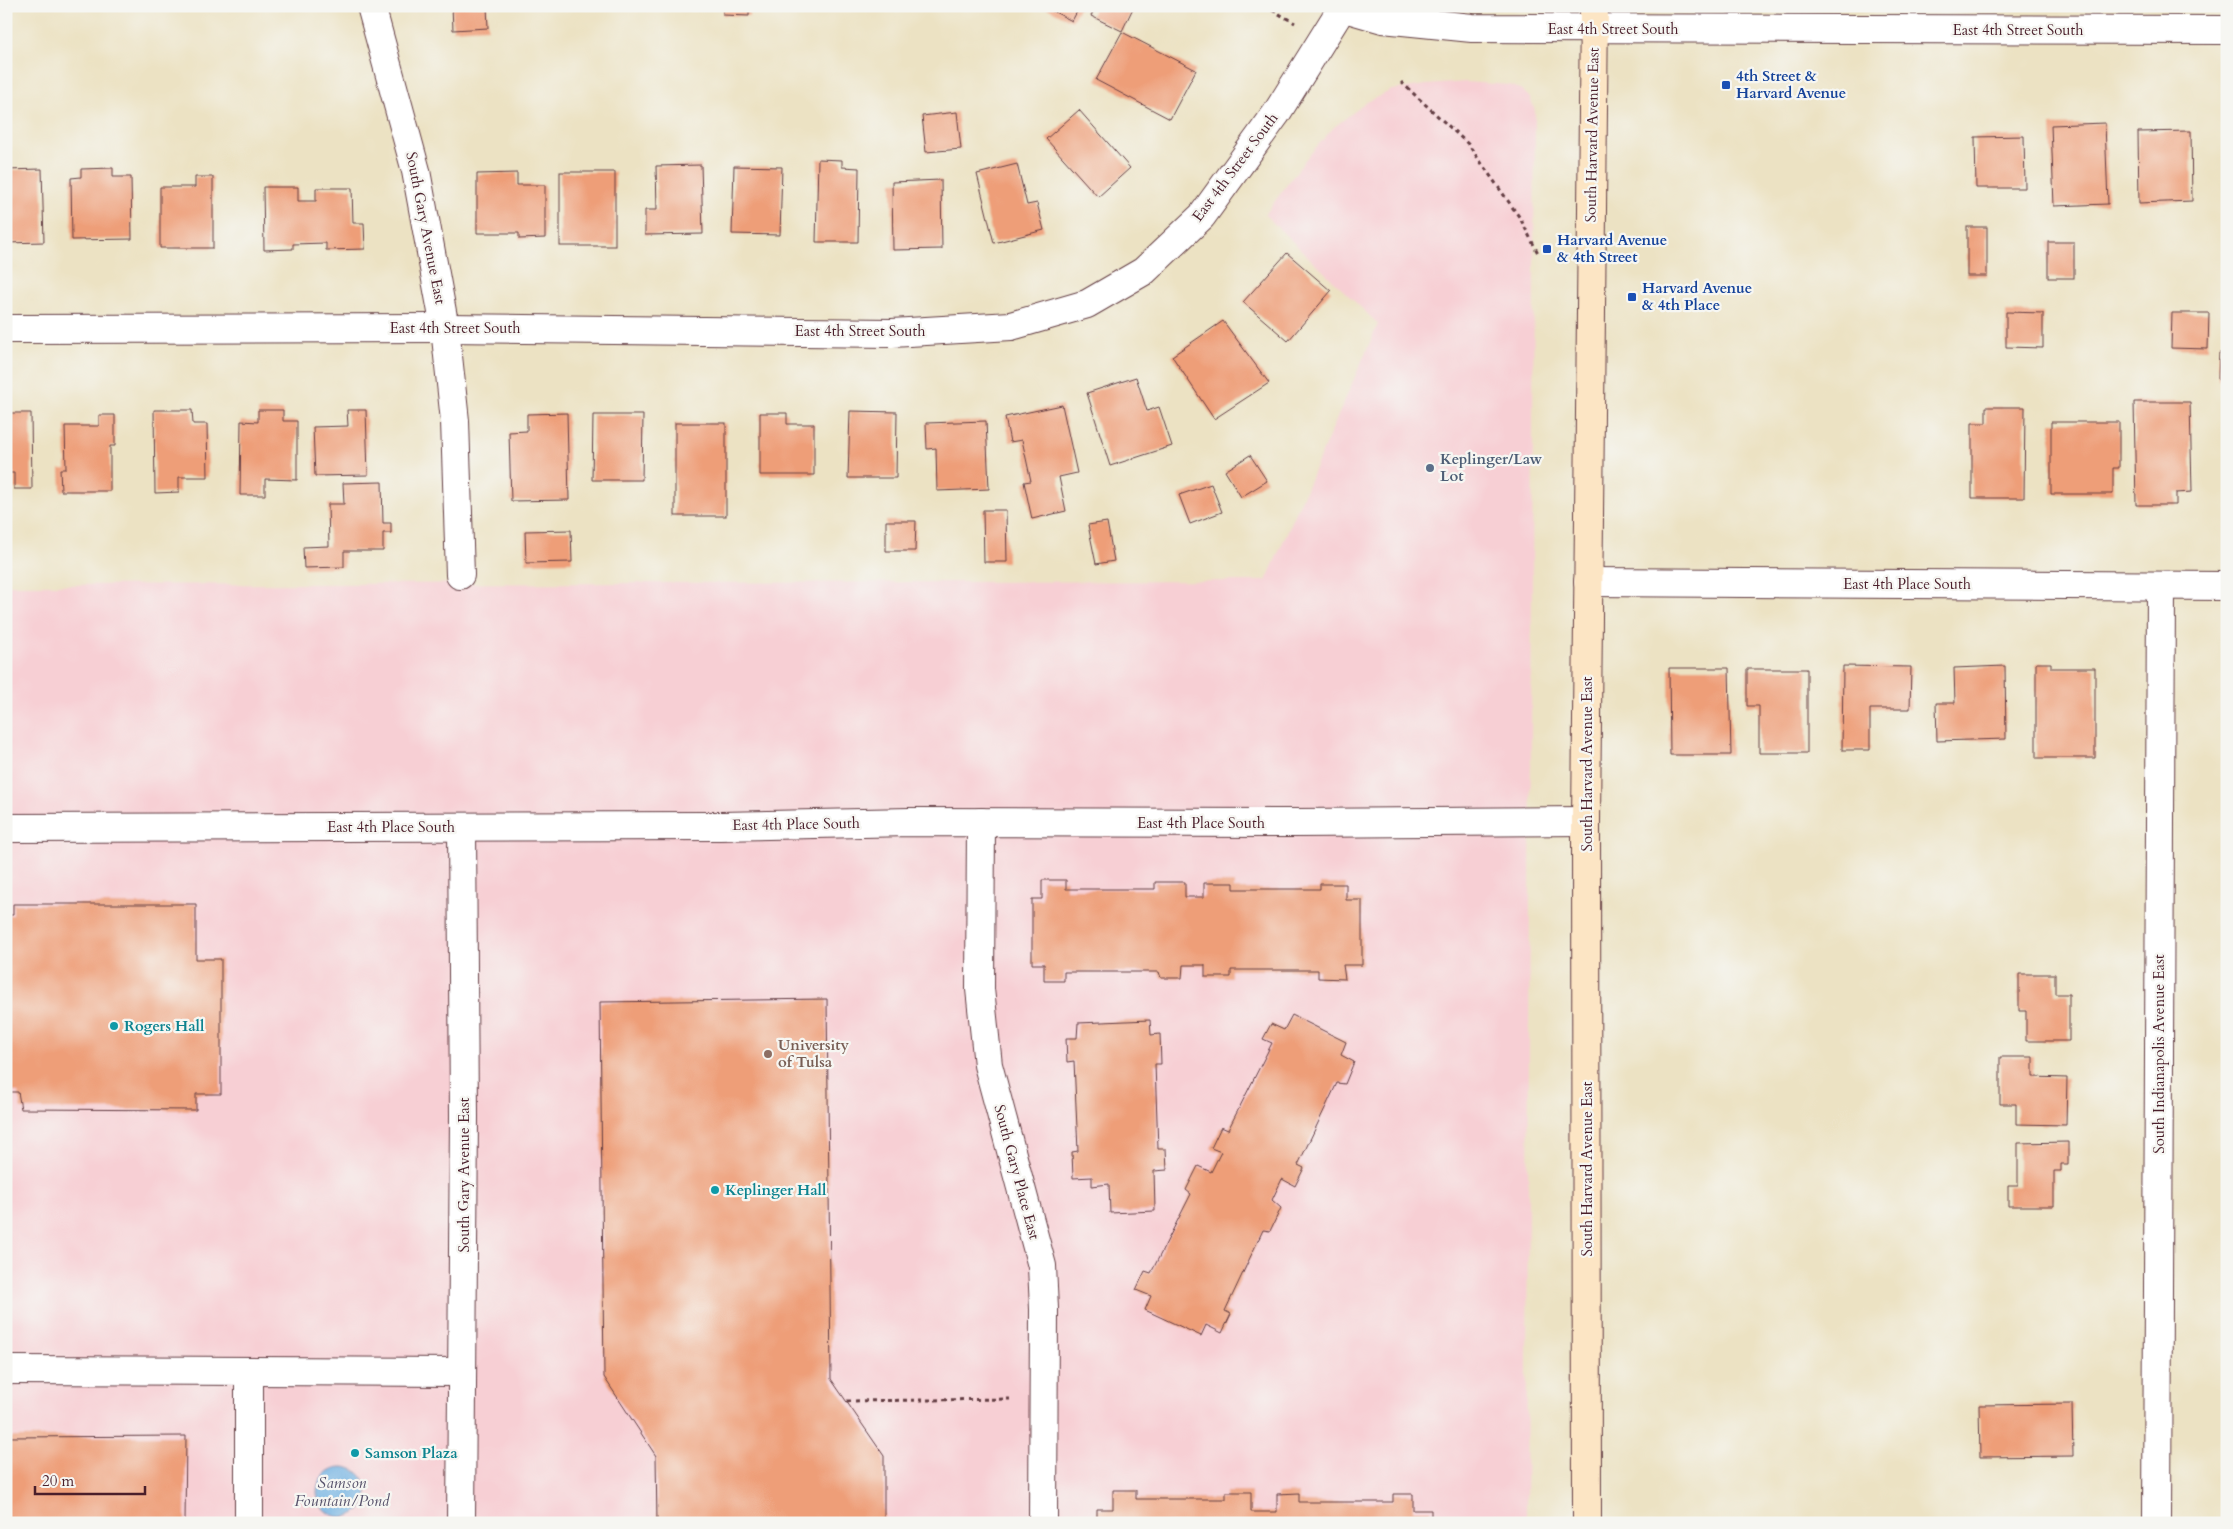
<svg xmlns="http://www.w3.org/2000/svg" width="2233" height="1529" viewBox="0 0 2233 1529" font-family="Cardo,serif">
	<rect width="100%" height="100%" fill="#f6f6f2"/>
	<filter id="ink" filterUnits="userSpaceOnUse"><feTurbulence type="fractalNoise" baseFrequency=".02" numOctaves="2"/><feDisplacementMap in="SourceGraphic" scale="10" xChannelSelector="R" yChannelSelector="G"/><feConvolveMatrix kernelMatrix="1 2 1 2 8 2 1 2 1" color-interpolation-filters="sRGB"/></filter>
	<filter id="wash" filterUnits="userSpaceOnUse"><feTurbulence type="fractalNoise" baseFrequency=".0096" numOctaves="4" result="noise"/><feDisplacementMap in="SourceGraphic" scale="20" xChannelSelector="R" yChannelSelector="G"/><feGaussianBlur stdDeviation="1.12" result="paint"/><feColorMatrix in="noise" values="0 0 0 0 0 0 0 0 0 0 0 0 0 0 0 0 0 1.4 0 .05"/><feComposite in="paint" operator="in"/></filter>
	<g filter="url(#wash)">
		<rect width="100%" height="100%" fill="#ece2c3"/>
		<path fill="#f7cfd4" d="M 1465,82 L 1510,85 L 1522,90 L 1530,98 L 1535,111 L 1526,1523 L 6,1523 L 6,585 L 1266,581 L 1378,324 L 1265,215 L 1304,161 L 1334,127 L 1367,102 L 1392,90 L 1426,85 Z"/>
		<circle fill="#6eb0e2" stroke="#5c6886" cx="342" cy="1492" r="25"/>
		<g id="blocks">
			<g fill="#ee9e78">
				<path d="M 452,6 L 487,6 L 488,28 L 453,30 Z"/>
				<path d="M 723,6 L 749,6 L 749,16 L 723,15 Z"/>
				<path d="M 1043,6 L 1080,6 L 1072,21 Z"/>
				<path d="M 1096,6 L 1134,6 L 1122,31 L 1091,16 Z"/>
				<path d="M 1122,32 L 1196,70 L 1170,119 L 1096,80 Z"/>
				<path d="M 1079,110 L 1130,168 L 1098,197 L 1046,139 Z"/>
				<path d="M 957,112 L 961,149 L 926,152 L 922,116 Z"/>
				<path d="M 2105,123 L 2108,204 L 2054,206 L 2051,125 Z"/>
				<path d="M 2191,131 L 2192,201 L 2139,203 L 2138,132 Z"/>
				<path d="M 2024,136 L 2025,188 L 1976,188 L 1975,137 Z"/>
				<path d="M 818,159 L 842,160 L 842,167 L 859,168 L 858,242 L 816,242 Z"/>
				<path d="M 1017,164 L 1027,205 L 1037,203 L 1044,230 L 994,243 L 977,174 Z"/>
				<path d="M 701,165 L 703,234 L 645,235 L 645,210 L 657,210 L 656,166 Z"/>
				<path d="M 734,166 L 782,167 L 780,235 L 732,234 Z"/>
				<path d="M 113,168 L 113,177 L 131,177 L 132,239 L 72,240 L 71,178 L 81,177 L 81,169 Z"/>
				<path d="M 42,169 L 44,242 L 6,243 L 6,170 Z"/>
				<rect x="560" y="172" width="55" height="74"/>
				<path d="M 517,173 L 517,185 L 545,185 L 545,238 L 519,239 L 519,233 L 477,233 L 477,174 Z"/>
				<path d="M 195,177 L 213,177 L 213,248 L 160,248 L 160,187 L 195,187 Z"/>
				<path d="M 941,180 L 942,249 L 893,250 L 892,182 Z"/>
				<path d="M 263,187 L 298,187 L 298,201 L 316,201 L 316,188 L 352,188 L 353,223 L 364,223 L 365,249 L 326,250 L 326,243 L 293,244 L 293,249 L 264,250 Z"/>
				<rect x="1967" y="227" width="20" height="49"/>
				<rect x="2048" y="242" width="26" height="36"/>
				<path d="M 1287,253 L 1331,291 L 1288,341 L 1243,302 Z"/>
				<path d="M 2006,312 L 2043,313 L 2043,348 L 2006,347 Z"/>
				<path d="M 2172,313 L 2209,313 L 2208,349 L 2171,348 Z"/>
				<path d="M 1223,321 L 1269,383 L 1214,419 L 1172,356 Z"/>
				<path d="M 2219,353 L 2227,353 L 2227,380 L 2218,380 Z"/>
				<path d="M 1136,377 L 1147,411 L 1159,407 L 1172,446 L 1110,466 L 1087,393 Z"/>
				<path d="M 2134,402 L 2190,402 L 2192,492 L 2176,493 L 2176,505 L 2136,505 Z"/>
				<path d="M 1062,405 L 1077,473 L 1059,477 L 1066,511 L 1032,519 L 1024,482 L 1031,481 L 1022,440 L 1010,442 L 1005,417 Z"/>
				<path d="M 1986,407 L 2025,407 L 2024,498 L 1972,498 L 1972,423 L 1986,423 Z"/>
				<path d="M 154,410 L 192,410 L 193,424 L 207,424 L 208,477 L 179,477 L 179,492 L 155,493 Z"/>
				<path d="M 258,410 L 283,410 L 283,421 L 297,421 L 297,480 L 265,479 L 265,495 L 240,495 L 241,421 L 258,422 Z"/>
				<path d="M 347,410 L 366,410 L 368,475 L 315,476 L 313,427 L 348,426 Z"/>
				<path d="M 850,411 L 897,412 L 896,478 L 848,478 Z"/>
				<path d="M 6,413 L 31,413 L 32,489 L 14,489 L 14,473 L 6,473 Z"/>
				<path d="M 567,413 L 569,500 L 511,501 L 509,432 L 527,431 L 527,414 Z"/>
				<path d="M 760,413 L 787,413 L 787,424 L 814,424 L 814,475 L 760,475 Z"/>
				<path d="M 99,415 L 115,415 L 115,446 L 110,446 L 110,491 L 61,491 L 60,469 L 66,469 L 65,426 L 99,426 Z"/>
				<path d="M 593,415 L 643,415 L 642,480 L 592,480 Z"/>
				<path d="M 986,421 L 989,489 L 937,491 L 936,448 L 927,449 L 926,423 Z"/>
				<path d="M 2051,422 L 2119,422 L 2119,468 L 2113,468 L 2113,494 L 2051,494 Z"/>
				<rect x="675" y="423" width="51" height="93"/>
				<path d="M 1250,455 L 1267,481 L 1241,497 L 1225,471 Z"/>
				<path d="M 382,482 L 383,523 L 391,523 L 391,533 L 383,533 L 383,551 L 344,551 L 344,567 L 304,568 L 303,547 L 329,546 L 328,504 L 344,504 L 343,483 Z"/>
				<path d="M 1211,484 L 1222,512 L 1190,524 L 1179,495 Z"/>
				<path d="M 983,510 L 1006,510 L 1007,562 L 984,562 Z"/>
				<path d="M 886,521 L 916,521 L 915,551 L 886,551 Z"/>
				<path d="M 1107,522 L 1114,561 L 1096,564 L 1088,525 Z"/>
				<path d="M 571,530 L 572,562 L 526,563 L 525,531 Z"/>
				<path d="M 2036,663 L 2051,663 L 2051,668 L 2095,668 L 2095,758 L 2036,758 Z"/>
				<path d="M 1843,666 L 1911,667 L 1910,709 L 1870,709 L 1870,750 L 1842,750 Z"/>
				<path d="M 2005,666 L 2006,739 L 1937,741 L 1936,703 L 1955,703 L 1954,668 Z"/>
				<path d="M 1669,668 L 1729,668 L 1731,755 L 1670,755 Z"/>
				<path d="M 1747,669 L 1807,669 L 1807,753 L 1759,753 L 1759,706 L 1747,706 Z"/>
				<path d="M 1042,880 L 1066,880 L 1066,889 L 1155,889 L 1155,882 L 1185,882 L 1185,897 L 1204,897 L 1204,883 L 1234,883 L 1234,889 L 1320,889 L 1320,884 L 1346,884 L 1346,900 L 1362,900 L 1362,965 L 1343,965 L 1345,979 L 1318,978 L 1318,970 L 1231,970 L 1231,977 L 1205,977 L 1205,965 L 1183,965 L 1182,978 L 1161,978 L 1159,972 L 1064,972 L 1064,981 L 1044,981 L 1044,964 L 1032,964 L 1032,899 L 1042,899 Z"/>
				<path d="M 13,904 L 196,904 L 196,959 L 221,959 L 221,1094 L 196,1094 L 196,1110 L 21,1109 L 18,1092 L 6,1092 L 6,915 L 13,915 Z"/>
				<path d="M 2019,974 L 2055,974 L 2055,994 L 2069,994 L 2069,1041 L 2026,1041 L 2026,1011 L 2019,1011 Z"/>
				<path d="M 827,999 L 831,1379 L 884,1456 L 884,1523 L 657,1523 L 656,1456 L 604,1377 L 600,1002 Z"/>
				<path d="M 1292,1015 L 1346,1042 L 1341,1055 L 1354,1062 L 1345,1084 L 1337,1083 L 1298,1165 L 1304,1168 L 1295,1186 L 1282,1179 L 1272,1200 L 1281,1208 L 1270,1231 L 1263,1230 L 1225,1311 L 1231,1314 L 1222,1333 L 1206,1325 L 1201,1336 L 1145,1310 L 1151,1296 L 1136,1290 L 1145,1271 L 1151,1273 L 1191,1194 L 1186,1190 L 1198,1166 L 1211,1172 L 1221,1152 L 1211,1148 L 1221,1127 L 1228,1130 L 1272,1043 L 1263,1039 L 1271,1024 L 1284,1030 Z"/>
				<path d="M 1150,1020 L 1151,1035 L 1160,1034 L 1161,1064 L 1155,1064 L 1158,1149 L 1166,1149 L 1167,1170 L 1154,1171 L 1155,1211 L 1110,1213 L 1109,1184 L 1092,1186 L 1092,1177 L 1073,1178 L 1072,1152 L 1078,1151 L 1074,1061 L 1067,1062 L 1066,1038 L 1077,1038 L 1078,1023 Z"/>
				<path d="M 2000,1057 L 2033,1057 L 2033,1077 L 2067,1078 L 2066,1125 L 2016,1124 L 2016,1104 L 2000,1104 Z"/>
				<path d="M 2068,1142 L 2068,1164 L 2061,1164 L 2061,1171 L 2054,1171 L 2054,1206 L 2008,1206 L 2008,1186 L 2018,1186 L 2018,1143 Z"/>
				<path d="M 2072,1404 L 2073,1456 L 1980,1457 L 1979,1405 Z"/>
				<path d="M 186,1436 L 185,1523 L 6,1523 L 6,1437 Z"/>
				<path d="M 1113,1490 L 1136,1490 L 1136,1499 L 1226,1499 L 1226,1492 L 1251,1492 L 1251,1512 L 1277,1512 L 1277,1494 L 1299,1493 L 1299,1502 L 1393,1502 L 1393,1494 L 1413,1494 L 1413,1510 L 1431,1510 L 1431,1523 L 1097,1523 L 1097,1509 L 1113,1509 Z"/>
			</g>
		</g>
	</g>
	<g filter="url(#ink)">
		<use href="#blocks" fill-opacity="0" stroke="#623c42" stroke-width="1"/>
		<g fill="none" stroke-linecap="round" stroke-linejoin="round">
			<defs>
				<g id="pedestrian">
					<path d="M 6,1370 L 462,1372"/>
					<path d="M 249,1371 L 249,1523"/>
					<path d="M 461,1523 L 464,1116 L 462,827"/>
				</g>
				<g id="minor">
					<path d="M 371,6 L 416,171 L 445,328 L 455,421 L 460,575"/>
					<path d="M 6,329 L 445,328 L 892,333 L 1011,326 L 1087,304 L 1144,271 L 1202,216 L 1276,114 L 1342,8"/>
					<path d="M 1588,582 L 2227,586"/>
					<path d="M 981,822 L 980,989 L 988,1065 L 1042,1266 L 1044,1309 L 1043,1523"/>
					<path d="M 6,828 L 720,826 L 910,822 L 1295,823 L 1586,821"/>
					<path d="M 2157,1523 L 2161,586"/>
				</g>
				<path id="tertiary" d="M 1338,6 L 1383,19 L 1472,28 L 2227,30"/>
				<path id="secondary" d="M 1587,1523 L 1586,821 L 1594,6"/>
			</defs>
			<use href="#pedestrian" stroke="#623c42" stroke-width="30"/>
			<use href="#minor" stroke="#623c42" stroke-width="30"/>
			<use href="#tertiary" stroke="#623c42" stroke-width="30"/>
			<use href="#secondary" stroke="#623c42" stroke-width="30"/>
			<g stroke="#623c42" stroke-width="3" stroke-dasharray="4 4" stroke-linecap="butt">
				<path d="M 1265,6 L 1295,23"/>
				<path d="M 1401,82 L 1468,144 L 1520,218 L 1539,255"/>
				<path d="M 847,1401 L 1010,1399"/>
			</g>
			<use href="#pedestrian" stroke="#fff" stroke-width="28"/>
			<use href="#minor" stroke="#fff" stroke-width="28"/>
			<use href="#tertiary" stroke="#fff" stroke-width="28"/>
			<use href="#secondary" stroke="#fce5c4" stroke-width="28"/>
		</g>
	</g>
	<g fill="#1a4fb4" stroke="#f6f6f2" stroke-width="2">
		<rect x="1721" y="80" width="10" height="10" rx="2.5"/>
		<rect x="1542" y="244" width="10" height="10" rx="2.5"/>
		<rect x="1627" y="292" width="10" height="10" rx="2.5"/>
	</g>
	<circle fill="#5c6f8a" stroke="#f6f6f2" stroke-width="2" cx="1430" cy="468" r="5"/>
	<g fill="#0f9aa8" stroke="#f6f6f2" stroke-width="2">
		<circle cx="114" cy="1026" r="5"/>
		<circle cx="715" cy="1190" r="5"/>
		<circle cx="355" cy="1453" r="5"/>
	</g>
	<circle fill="#8d6e63" stroke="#f6f6f2" stroke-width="2" cx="768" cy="1054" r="5"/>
	<g text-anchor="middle" stroke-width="4.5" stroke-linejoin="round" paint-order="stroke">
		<g font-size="15" fill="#4a1f2b" stroke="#f6f6f2">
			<text x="1613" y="34">East 4th Street South</text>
			<text x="2018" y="35">East 4th Street South</text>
			<text transform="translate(1592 135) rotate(-89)" y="5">South Harvard Avenue East</text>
			<text transform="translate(1235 167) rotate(-53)" y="5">East 4th Street South</text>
			<text transform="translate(426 228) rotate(79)" y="5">South Gary Avenue East</text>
			<text x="455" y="333">East 4th Street South</text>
			<text x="860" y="336">East 4th Street South</text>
			<text x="1907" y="589">East 4th Place South</text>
			<text transform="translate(1587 764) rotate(-90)" y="5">South Harvard Avenue East</text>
			<text x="1201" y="828">East 4th Place South</text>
			<text transform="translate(796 824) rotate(-1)" y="5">East 4th Place South</text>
			<text x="391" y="832">East 4th Place South</text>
			<text transform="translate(2159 1054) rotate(-90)" y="5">South Indianapolis Avenue East</text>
			<text transform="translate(1587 1169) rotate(-90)" y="5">South Harvard Avenue East</text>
			<text transform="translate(1017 1172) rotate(75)" y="5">South Gary Place East</text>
			<text transform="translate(464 1175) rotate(-90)" y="5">South Gary Avenue East</text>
		</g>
		<g font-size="15" font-weight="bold" fill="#164399" stroke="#f6f6f2" text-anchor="start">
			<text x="1736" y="81">4th Street &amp;<tspan x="1736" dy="17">Harvard Avenue</tspan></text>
			<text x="1557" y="245">Harvard Avenue<tspan x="1557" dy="17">&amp; 4th Street</tspan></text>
			<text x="1642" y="293">Harvard Avenue<tspan x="1642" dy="17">&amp; 4th Place</tspan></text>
		</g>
		<g font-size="15" font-weight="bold" fill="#4e5e75" stroke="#f6f6f2" text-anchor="start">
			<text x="1440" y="464">Keplinger/Law<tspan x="1440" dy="17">Lot</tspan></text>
		</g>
		<g font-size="15" font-weight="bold" fill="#0d838f" stroke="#f6f6f2" text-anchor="start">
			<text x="124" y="1031">Rogers Hall</text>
			<text x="725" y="1195">Keplinger Hall</text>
			<text x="365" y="1458">Samson Plaza</text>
		</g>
		<g font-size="15" font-weight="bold" fill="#785e54" stroke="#f6f6f2" text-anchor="start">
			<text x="778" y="1050">University<tspan x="778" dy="17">of Tulsa</tspan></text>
		</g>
		<g font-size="16" font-style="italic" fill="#57526b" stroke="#f6f6f2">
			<text x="342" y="1488">Samson<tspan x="342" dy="18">Fountain/Pond</tspan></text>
		</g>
	</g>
	<rect width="2233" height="1529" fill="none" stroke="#f6f6f2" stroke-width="25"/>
	<path d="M35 1486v8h110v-8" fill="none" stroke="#4a1f2b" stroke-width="2.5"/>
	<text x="42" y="1486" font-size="15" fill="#4a1f2b" stroke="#f6f6f2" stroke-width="4" paint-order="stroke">20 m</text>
</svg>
